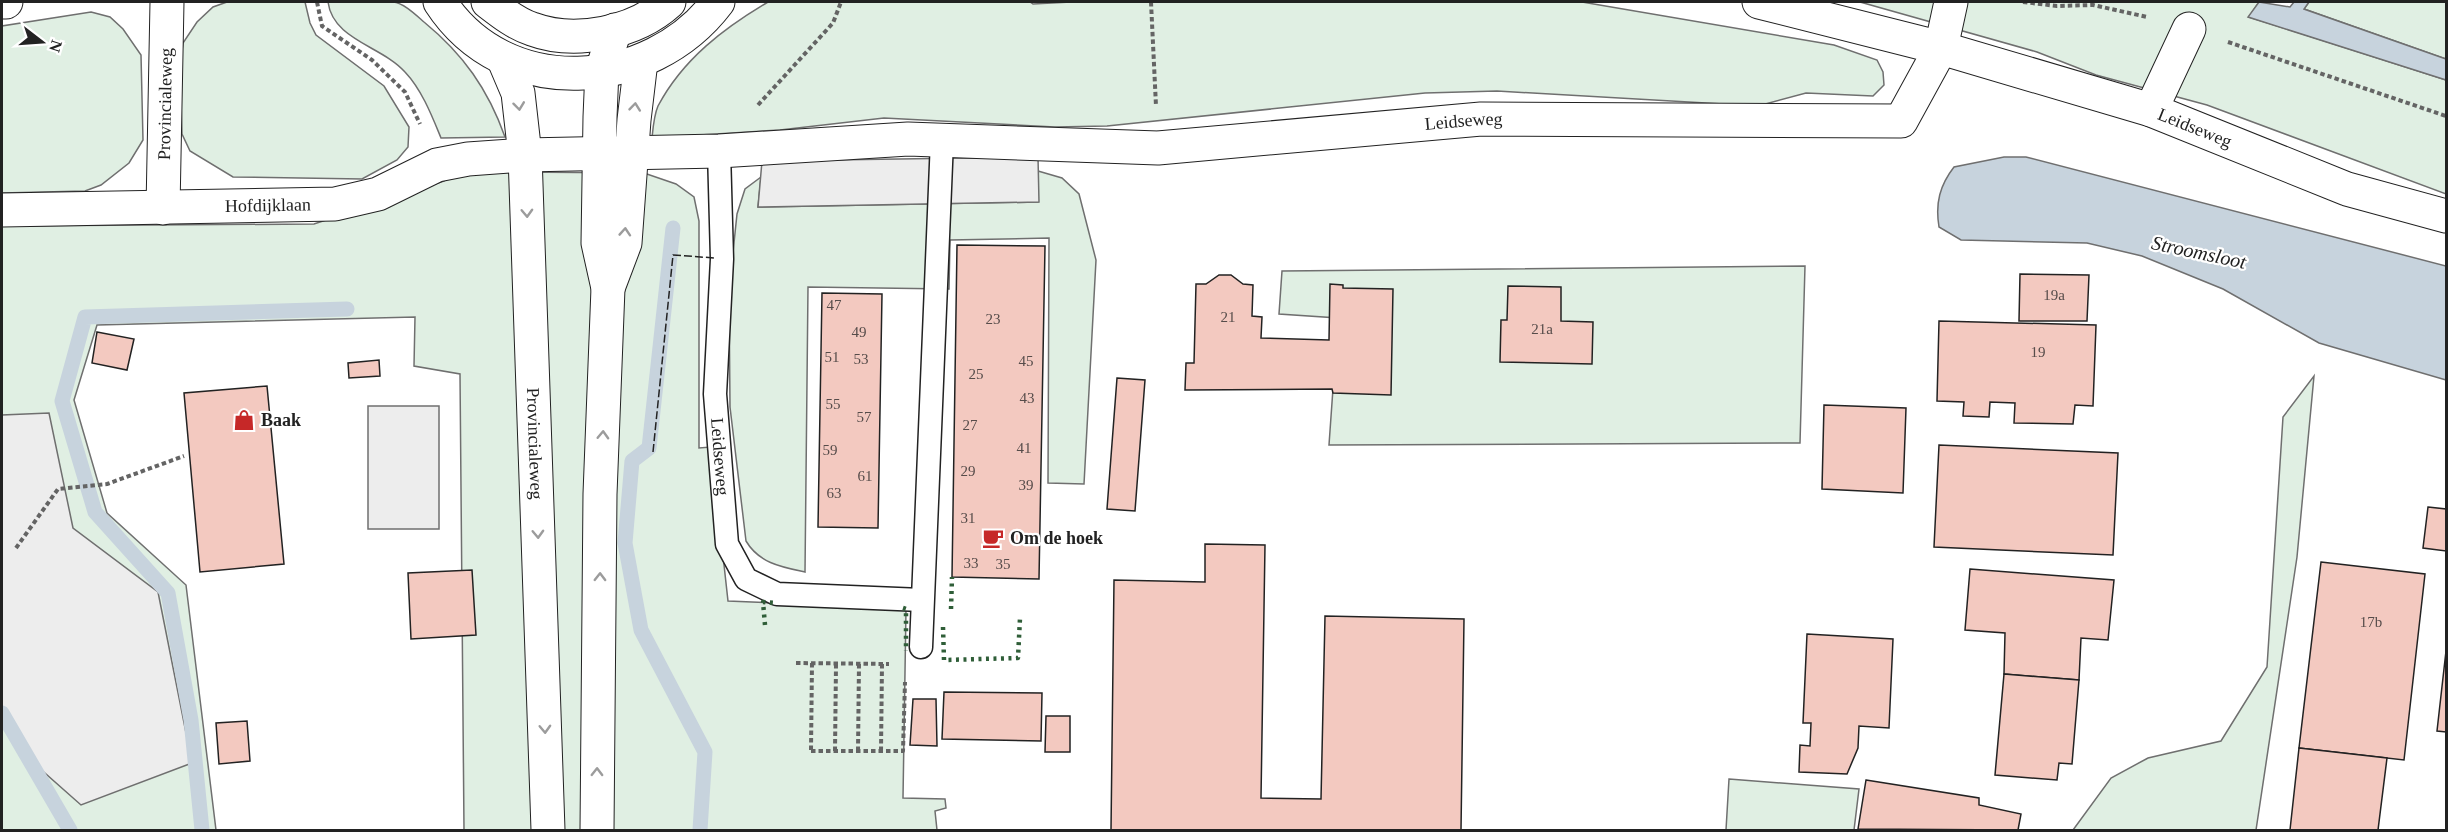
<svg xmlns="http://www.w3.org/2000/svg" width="2448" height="832" viewBox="0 0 2448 832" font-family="'Times New Roman',serif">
	<rect width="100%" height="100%" fill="#fff"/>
	<g fill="#e0efe3" stroke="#6f6f6f" stroke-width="1.5">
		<path d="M 227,2 L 305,2 L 310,23 L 316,35 L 384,86 L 409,127 L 408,147 L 397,160 L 362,179 L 233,177 L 190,151 L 182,134 L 180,67 L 183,43 L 197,22 L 213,7 Z"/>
		<path d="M 328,2 C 349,1 373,0 393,2 C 404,3 416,15 424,22 C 463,54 488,89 505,137 L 441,138 C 432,116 422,90 405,72 C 382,46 333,40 328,2 Z"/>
		<path d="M 768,2 L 1030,2 L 1033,4 L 1071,2 L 1582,2 L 1834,45 L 1877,60 L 1883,72 L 1884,85 L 1873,96 L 1806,93 L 1758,106 L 1497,91 L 1425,93 L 1107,126 L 1055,127 L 884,118 L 780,130 L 652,138 C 653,128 654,115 658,106 C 683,59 724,28 768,2 Z"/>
		<path d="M 1860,2 L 2259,2 L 2249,17 L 2446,80 L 2446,194 L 2207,105 L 2096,75 L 2037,52 Z"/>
		<path d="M 2309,2 L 2446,2 L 2446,59 L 2304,9 Z"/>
		<path d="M 91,12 L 110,17 L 123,29 L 141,55 L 143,140 L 129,163 L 101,185 L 85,191 L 2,193 L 2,26 Z"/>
		<path d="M 1038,171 L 1062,178 L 1079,194 L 1096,260 L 1084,484 L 1048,483 L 1049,238 L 950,240 L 949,289 L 808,287 L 805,572 C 781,567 759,563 746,541 L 730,407 L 729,291 L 737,214 L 745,189 L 761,177 L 758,207 L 1038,202 Z"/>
		<path d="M 514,172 L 644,173 L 676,184 L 694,197 L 699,221 L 699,448 L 711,447 L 728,601 L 906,609 L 903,798 L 945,799 L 946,808 L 935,811 L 937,830 L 464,830 L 460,374 L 414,366 L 415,317 L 97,325 L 74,400 L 107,513 L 186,585 L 216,830 L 2,830 L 2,226 L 314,224 L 444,181 L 456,174 Z"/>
		<path d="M 1805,266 L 1800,443 L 1329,445 L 1338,318 L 1279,314 L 1282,271 Z"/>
		<path d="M 2314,376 L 2297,557 L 2256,830 L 2073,830 L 2111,778 L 2148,758 L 2221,741 L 2267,667 L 2283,417 Z"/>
		<path d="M 1729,779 L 1859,789 L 1854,830 L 1726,830 Z"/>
	</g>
	<g fill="#ededed" stroke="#6f6f6f" stroke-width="1.5">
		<path d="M 1038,157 L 1039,202 L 758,207 L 762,161 Z"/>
		<rect x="368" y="406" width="71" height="123"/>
		<path d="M 49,413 L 73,528 L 158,592 L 192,763 L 81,805 L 29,759 L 2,713 L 2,415 Z"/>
	</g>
	<g fill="#c7d3dd" stroke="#6f6f6f" stroke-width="1.5">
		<path d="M 2259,2 L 2290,7 L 2294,2 L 2309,2 L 2304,9 L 2446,59 L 2446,80 L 2248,17 Z"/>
		<path d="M 2004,157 L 2026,157 L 2446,266 L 2446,380 L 2319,343 L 2223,289 L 2142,256 L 2087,243 L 1961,240 L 1939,227 C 1935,203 1940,185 1954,167 Z"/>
	</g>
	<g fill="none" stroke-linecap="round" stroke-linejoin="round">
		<g stroke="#c7d3dd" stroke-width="15">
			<path d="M 673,228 L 649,448 L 632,461 L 625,543 L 641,630 L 705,752 L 700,830"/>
			<path d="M 2,713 L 70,830"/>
			<path d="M 202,830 L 191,720 L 168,593 L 95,512 L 62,401 L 85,317 L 347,309"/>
		</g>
	</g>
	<g fill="#f3c9c0" stroke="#222" stroke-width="1.5">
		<path d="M 957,245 L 1045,246 L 1039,579 L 952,577 Z"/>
		<path d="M 2020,274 L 2089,275 L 2087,321 L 2019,321 Z"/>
		<path d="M 1219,275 L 1231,275 L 1243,284 L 1253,285 L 1252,316 L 1262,317 L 1261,338 L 1329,340 L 1330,284 L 1343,285 L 1343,288 L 1393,289 L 1391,395 L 1333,393 L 1332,389 L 1185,390 L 1186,363 L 1194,363 L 1196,284 L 1206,284 Z"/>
		<path d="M 1508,286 L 1561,287 L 1561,321 L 1593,322 L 1592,364 L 1500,362 L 1501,320 L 1507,320 Z"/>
		<path d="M 822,293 L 882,294 L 878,528 L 818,527 Z"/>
		<path d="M 1939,321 L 2096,325 L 2093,406 L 2075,405 L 2073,424 L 2014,423 L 2015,403 L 1990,402 L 1989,417 L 1963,416 L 1964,402 L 1937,401 Z"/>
		<path d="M 97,332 L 134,339 L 127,370 L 92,363 Z"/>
		<path d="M 379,360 L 380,376 L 349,378 L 348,363 Z"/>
		<path d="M 1117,378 L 1145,380 L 1135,511 L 1107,509 Z"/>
		<path d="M 267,386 L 284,564 L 200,572 L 184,393 Z"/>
		<path d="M 1824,405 L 1906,408 L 1903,493 L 1822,489 Z"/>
		<path d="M 1939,445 L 2118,453 L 2113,555 L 1934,547 Z"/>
		<path d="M 2428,507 L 2446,509 L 2446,551 L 2423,548 Z"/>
		<path d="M 1205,544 L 1265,545 L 1261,798 L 1321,799 L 1325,616 L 1464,619 L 1461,830 L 1111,830 L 1114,580 L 1205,582 Z"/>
		<path d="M 2321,562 L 2425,574 L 2404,760 L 2299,748 Z"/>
		<path d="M 1970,569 L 2114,580 L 2108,640 L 2081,638 L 2079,680 L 2004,674 L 2005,633 L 1965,630 Z"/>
		<path d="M 472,570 L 476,635 L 411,639 L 408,573 Z"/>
		<path d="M 1807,634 L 1893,639 L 1889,728 L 1859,726 L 1858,748 L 1847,774 L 1799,772 L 1800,745 L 1810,746 L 1811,723 L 1803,723 Z"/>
		<path d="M 2446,651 L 2446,732 L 2437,731 Z"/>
		<path d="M 2004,674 L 2079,680 L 2072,764 L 2059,763 L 2057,780 L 1995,775 Z"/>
		<path d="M 944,692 L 1042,693 L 1041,741 L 942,739 Z"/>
		<path d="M 913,699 L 936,699 L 937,746 L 910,745 Z"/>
		<path d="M 1046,716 L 1070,716 L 1070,752 L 1045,752 Z"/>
		<path d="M 247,721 L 250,761 L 219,764 L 216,723 Z"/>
		<path d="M 2299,748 L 2387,758 L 2378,830 L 2290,830 Z"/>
		<path d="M 1866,780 L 1979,798 L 1979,805 L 2021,814 L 2018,830 L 1858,829 Z"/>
	</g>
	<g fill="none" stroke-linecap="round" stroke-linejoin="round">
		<defs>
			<g id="lane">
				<path id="s1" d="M 719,151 L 722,259 L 715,394 L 727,544 L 746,579 L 777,594 L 922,600"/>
				<path d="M 921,647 L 942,140"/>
			</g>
			<g id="street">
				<path d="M 2151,110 L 2189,29"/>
				<path id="s2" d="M 163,208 L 167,2"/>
				<path id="s3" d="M 2,210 L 335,204 L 378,194 L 437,165 L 468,159 L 525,155 L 719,151 L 908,139 L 1158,148 L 1481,119 L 1901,121 L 1941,48 L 1951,2"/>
			</g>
			<g id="secondary">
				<path d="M 2,2 L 6,2"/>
				<path d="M 440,2 C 505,102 650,92 718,2"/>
				<path d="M 488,2 C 501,12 516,24 532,29 C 575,45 635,33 669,2"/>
				<path id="s4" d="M 1759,2 L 1941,48 L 2151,110 L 2347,189 L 2446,216"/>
				<path id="s5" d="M 504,60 L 518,93 L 525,155 L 548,830"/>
				<path d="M 608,288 L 625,243 L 634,120 L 641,61"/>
				<path d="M 597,830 L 600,494 L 608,288 L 598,243 L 600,117 L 602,70 L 615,30"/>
			</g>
		</defs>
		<use href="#lane" stroke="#222" stroke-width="25"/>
		<use href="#street" stroke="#222" stroke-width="35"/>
		<use href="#secondary" stroke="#222" stroke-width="35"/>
		<g stroke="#646464" stroke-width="4" stroke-dasharray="4.5 3" stroke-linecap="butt">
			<path d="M 317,2 L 322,26 L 372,60 L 405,92 L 420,124"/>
			<path d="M 1151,2 L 1156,106"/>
			<path d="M 2023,2 L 2057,6 L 2093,5 L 2147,17"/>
			<path d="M 2228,42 L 2446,116"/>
			<path d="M 758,105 L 833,23 L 841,2"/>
			<path d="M 16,548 L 58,489 L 107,484 L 184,456"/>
			<path d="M 796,663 L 889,664"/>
			<path d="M 811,750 L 812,663"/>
			<path d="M 811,751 L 903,751 L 905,682"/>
			<path d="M 835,751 L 836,665"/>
			<path d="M 858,751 L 859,664"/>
			<path d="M 881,751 L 882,664"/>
		</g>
		<use href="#lane" stroke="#fff" stroke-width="22"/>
		<use href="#street" stroke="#fff" stroke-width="33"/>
		<use href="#secondary" stroke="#fff" stroke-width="33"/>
		<g stroke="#2f5e38" stroke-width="4.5" stroke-dasharray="3 4.5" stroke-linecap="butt">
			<path d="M 903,608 L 906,609 L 906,651"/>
			<path d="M 951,609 L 952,577"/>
			<path d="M 765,625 L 763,602 L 775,603"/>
			<path d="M 943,627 L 944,660 L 1018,658 L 1020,618"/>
		</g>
		<path stroke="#222" stroke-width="1.5" stroke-dasharray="8 3" stroke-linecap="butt" d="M 653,452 L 673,255 L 715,258"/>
	</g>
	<defs><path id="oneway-chevron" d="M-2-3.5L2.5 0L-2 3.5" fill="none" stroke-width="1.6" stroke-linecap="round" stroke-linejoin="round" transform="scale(1.5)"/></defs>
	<g stroke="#9c9c9c">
		<use href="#oneway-chevron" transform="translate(519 106) rotate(83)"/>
		<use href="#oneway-chevron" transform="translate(635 107) rotate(-84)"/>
		<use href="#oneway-chevron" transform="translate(527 213) rotate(88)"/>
		<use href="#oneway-chevron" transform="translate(625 232) rotate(-86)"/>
		<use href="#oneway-chevron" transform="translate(603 435) rotate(-88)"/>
		<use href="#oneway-chevron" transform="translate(538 534) rotate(88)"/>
		<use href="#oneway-chevron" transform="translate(600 577) rotate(-89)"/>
		<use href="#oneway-chevron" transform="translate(545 729) rotate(88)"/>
		<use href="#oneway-chevron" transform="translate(597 772) rotate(-89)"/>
	</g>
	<defs>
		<symbol id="shop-bare" viewBox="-9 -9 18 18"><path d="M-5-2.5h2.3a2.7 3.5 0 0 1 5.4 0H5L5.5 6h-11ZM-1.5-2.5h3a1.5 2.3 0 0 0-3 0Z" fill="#c62828" stroke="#fff" stroke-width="2.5" paint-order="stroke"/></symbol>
		<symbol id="cafe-bare" viewBox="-9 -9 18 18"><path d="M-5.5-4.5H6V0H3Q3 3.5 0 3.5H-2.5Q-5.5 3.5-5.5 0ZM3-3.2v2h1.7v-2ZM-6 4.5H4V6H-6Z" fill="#c62828" stroke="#fff" stroke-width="2.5" paint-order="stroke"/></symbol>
	</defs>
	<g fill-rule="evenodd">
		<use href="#shop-bare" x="229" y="405" width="30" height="30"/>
		<use href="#cafe-bare" x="978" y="523" width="30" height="30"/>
	</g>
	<g text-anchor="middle" stroke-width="4.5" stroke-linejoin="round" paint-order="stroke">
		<g font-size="15" fill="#564c4a">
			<text x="2054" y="300">19a</text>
			<text x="834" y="310">47</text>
			<text x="1228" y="322">21</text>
			<text x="993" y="324">23</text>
			<text x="1542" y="334">21a</text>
			<text x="859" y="337">49</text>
			<text x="2038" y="357">19</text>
			<text x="832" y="362">51</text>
			<text x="861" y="364">53</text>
			<text x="1026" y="366">45</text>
			<text x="976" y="379">25</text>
			<text x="1027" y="403">43</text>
			<text x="833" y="409">55</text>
			<text x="864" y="422">57</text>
			<text x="970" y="430">27</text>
			<text x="1024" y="453">41</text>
			<text x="830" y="455">59</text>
			<text x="968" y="476">29</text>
			<text x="865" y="481">61</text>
			<text x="1026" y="490">39</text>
			<text x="834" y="498">63</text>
			<text x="968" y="523">31</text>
			<text x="971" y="568">33</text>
			<text x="1003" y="569">35</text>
			<text x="2371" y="627">17b</text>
		</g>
		<g font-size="18" fill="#222" stroke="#fff">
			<text dy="6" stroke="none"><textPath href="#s2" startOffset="104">Provincialeweg</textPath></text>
			<text dy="6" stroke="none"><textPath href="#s3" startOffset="1472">Leidseweg</textPath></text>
			<text dy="6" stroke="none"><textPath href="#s4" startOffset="454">Leidseweg</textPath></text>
			<text dy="6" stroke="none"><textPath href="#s3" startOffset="266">Hofdijklaan</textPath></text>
			<text dy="6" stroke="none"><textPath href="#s5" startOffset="387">Provincialeweg</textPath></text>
			<text dy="6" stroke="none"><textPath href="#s1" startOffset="306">Leidseweg</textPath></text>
		</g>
		<g font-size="18" font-weight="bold" fill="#222" stroke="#fff" text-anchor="start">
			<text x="261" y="426">Baak</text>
			<text x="1010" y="544">Om de hoek</text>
		</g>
		<g font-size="20" font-style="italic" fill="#222" stroke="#fff">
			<text transform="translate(2199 252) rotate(12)" y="7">Stroomsloot</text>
		</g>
	</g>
	<rect width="2448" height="832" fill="none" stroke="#222222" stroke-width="6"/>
	<g transform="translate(42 42) rotate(107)" stroke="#ffffff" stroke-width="4.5" paint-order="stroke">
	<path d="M0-4.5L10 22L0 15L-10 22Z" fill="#222222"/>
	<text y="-9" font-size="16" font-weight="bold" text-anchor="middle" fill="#222222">N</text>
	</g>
</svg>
